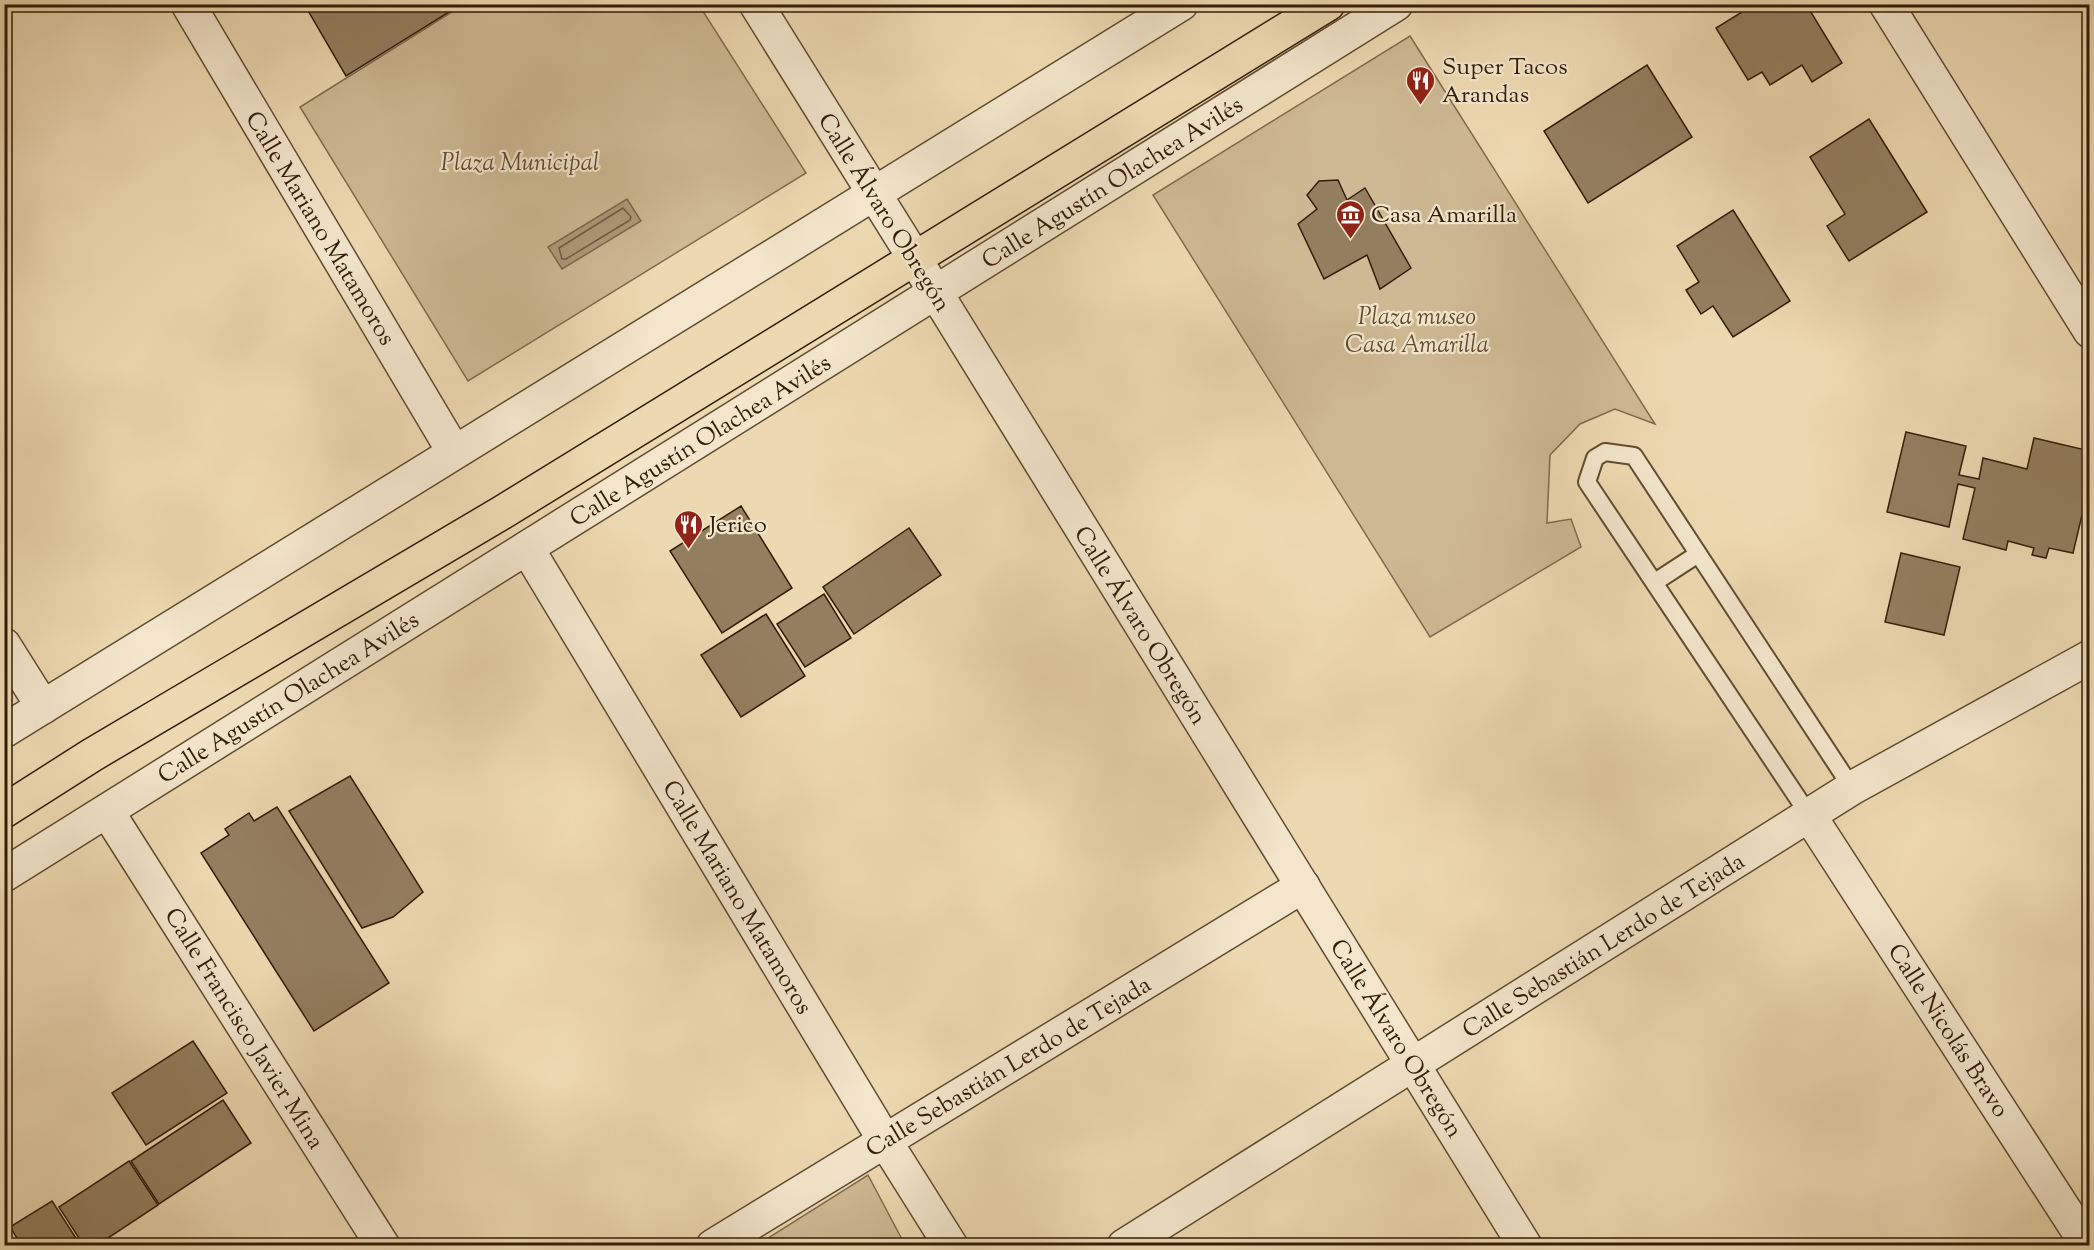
<svg xmlns="http://www.w3.org/2000/svg" width="2094" height="1250" viewBox="0 0 2094 1250" font-family="'Sorts Mill Goudy',serif">
	<rect width="100%" height="100%" fill="#edd9b1"/>
	<filter id="stains"><feTurbulence type="fractalNoise" baseFrequency=".00333" numOctaves="4"/><feColorMatrix values="0 0 0 0 .2 0 0 0 0 .09 0 0 0 0 .02 0 0 0 .5 -.17"/></filter>
	<radialGradient id="worn" r=".72"><stop offset=".6" stop-color="#630" stop-opacity="0"/><stop offset="1" stop-color="#630" stop-opacity=".3"/></radialGradient>
	<g fill="#cdb994" stroke="#806b4e" stroke-width="1.5">
		<path d="M 463,5 L 571,5 L 577,12 L 588,5 L 699,5 L 806,173 L 468,381 L 300,107 Z"/>
		<path d="M 1410,36 L 1655,424 L 1615,409 L 1580,424 L 1550,455 L 1547,523 L 1571,519 L 1581,547 L 1430,637 L 1153,195 Z"/>
		<path d="M 868,1175 L 905,1245 L 757,1245 Z"/>
	</g>
	<path fill="#ad9978" stroke="#7c674b" stroke-width="1.5" d="M 627,199 L 641,221 L 562,269 L 548,247 Z"/>
	<g fill="none" stroke-linecap="round" stroke-linejoin="round">
		<path stroke="#705b40" stroke-width="1.5" d="M 623,208 L 631,217 L 630,220 L 566,259 L 562,259 L 559,248 Z"/>
	</g>
	<g fill="#937f60" stroke="#321d08" stroke-width="1.5">
		<path d="M 314,4 L 462,4 L 346,76 L 307,9 Z"/>
		<path d="M 1755,4 L 1806,4 L 1842,63 L 1812,82 L 1802,65 L 1770,85 L 1762,72 L 1748,80 L 1716,28 Z"/>
		<path d="M 1647,65 L 1692,137 L 1588,203 L 1544,131 Z"/>
		<path d="M 1869,119 L 1927,212 L 1849,261 L 1827,226 L 1845,214 L 1810,157 Z"/>
		<path d="M 1338,180 L 1347,200 L 1365,188 L 1411,268 L 1380,289 L 1367,255 L 1324,279 L 1298,224 L 1317,209 L 1307,195 L 1319,181 Z"/>
		<path d="M 1733,210 L 1790,301 L 1733,337 L 1713,306 L 1701,314 L 1686,290 L 1699,282 L 1677,246 Z"/>
		<path d="M 1906,432 L 1966,446 L 1959,475 L 1979,479 L 1983,458 L 2027,469 L 2034,438 L 2090,451 L 2090,517 L 2082,515 L 2073,553 L 2049,548 L 2046,558 L 2032,555 L 2034,548 L 2008,541 L 2006,550 L 1963,539 L 1975,488 L 1958,484 L 1949,527 L 1887,512 Z"/>
		<path d="M 741,506 L 792,588 L 722,633 L 670,551 Z"/>
		<path d="M 909,528 L 941,575 L 854,634 L 823,587 Z"/>
		<path d="M 1901,553 L 1960,567 L 1944,635 L 1885,622 Z"/>
		<path d="M 824,594 L 851,638 L 805,667 L 777,624 Z"/>
		<path d="M 766,614 L 805,676 L 741,717 L 701,655 Z"/>
		<path d="M 350,776 L 423,892 L 393,917 L 362,928 L 289,811 Z"/>
		<path d="M 277,807 L 389,983 L 314,1031 L 201,853 L 229,835 L 225,829 L 249,813 L 254,821 Z"/>
		<path d="M 193,1041 L 227,1093 L 146,1145 L 112,1093 Z"/>
		<path d="M 223,1100 L 251,1143 L 159,1204 L 131,1161 Z"/>
		<path d="M 129,1161 L 158,1205 L 96,1246 L 84,1246 L 59,1207 Z"/>
		<path d="M 52,1201 L 81,1246 L 22,1246 L 10,1227 Z"/>
	</g>
	<g fill="none" stroke-linecap="round" stroke-linejoin="round">
		<defs>
			<g id="service">
				<path d="M 1655,582 L 1698,554"/>
				<path d="M 1809,815 L 1587,482 L 1595,458 L 1605,452 L 1634,456 L 1852,788"/>
			</g>
			<g id="minor">
				<path d="M 188,4 L 454,452"/>
				<path d="M 1886,4 L 2090,331"/>
				<path d="M 915,259 L 1525,1246"/>
				<path d="M 527,548 L 885,1141 L 951,1246"/>
				<path d="M 4,645 L 43,707"/>
				<path d="M 107,811 L 383,1246"/>
				<path d="M 1809,815 L 2088,1246"/>
				<path d="M 713,1246 L 1303,886"/>
				<path d="M 1124,1246 L 1852,788 L 2090,657"/>
			</g>
			<g id="tertiary">
				<path d="M 756,4 L 915,259"/>
				<path d="M 4,731 L 1181,4"/>
				<path d="M 4,875 L 1396,4"/>
			</g>
			<path id="trunk" d="M 4,811 L 92,755 L 503,512 L 1328,4"/>
		</defs>
		<use href="#service" stroke="#614c32" stroke-width="20"/>
		<use href="#minor" stroke="#614c32" stroke-width="36"/>
		<use href="#tertiary" stroke="#614c32" stroke-width="36"/>
		<use href="#trunk" stroke="#321d08" stroke-width="36"/>
		<use href="#service" stroke="#f3e6cc" stroke-width="16"/>
		<use href="#minor" stroke="#f3e6cc" stroke-width="33"/>
		<use href="#tertiary" stroke="#f3e6cc" stroke-width="33"/>
		<use href="#trunk" stroke="#edd9b1" stroke-width="33"/>
	</g>
	<defs>
		<symbol id="restaurant-pin" viewBox="-11 -11 22 30"><path d="M0 17L-7.5 6A9.5 9.5 0 1 1 7.5 6Z" fill="#8f2418" stroke="#f3e6cc"/><path d="M-5-6h1v4h1v-4h1v4h1v-4h1v5L-1.5 .5V6h-2V.5L-5-1ZM5-6V6H3V1.5H1.5Q1.5-4 5-6Z" fill="#fff"/></symbol>
		<symbol id="museum-pin" viewBox="-11 -11 22 30"><path d="M0 17L-7.5 6A9.5 9.5 0 1 1 7.5 6Z" fill="#8f2418" stroke="#f3e6cc"/><path d="M0-6L6-3V-2H-6V-3ZM-5-1h2V3h-2ZM-1-1h2V3h-2ZM3-1h2V3H3ZM-6 4H6V6H-6Z" fill="#fff"/></symbol>
	</defs>
	<g fill-rule="evenodd">
		<use href="#restaurant-pin" x="1404" y="64" width="33" height="45"/>
		<use href="#museum-pin" x="1334" y="198" width="33" height="45"/>
		<use href="#restaurant-pin" x="672" y="508" width="33" height="45"/>
	</g>
	<g text-anchor="middle" stroke-width="4.5" stroke-linejoin="round" paint-order="stroke">
		<g font-size="24" fill="#321d08" stroke="#f3e6cc" text-anchor="start">
			<text x="1442" y="74">Super Tacos<tspan x="1442" dy="28">Arandas</tspan></text>
			<text x="1371" y="222">Casa Amarilla</text>
			<text x="709" y="532">Jerico</text>
		</g>
		<g font-size="24" font-style="italic" fill="#604c32" stroke="#f3e6cc">
			<text x="520" y="170">Plaza Municipal</text>
			<text x="1417" y="324">Plaza museo<tspan x="1417" dy="28">Casa Amarilla</tspan></text>
		</g>
		<g font-size="24" fill="#321d08" stroke="#f3e6cc">
			<text transform="translate(1112 182) rotate(-32)" y="8">Calle Agustín Olachea Avilés</text>
			<text transform="translate(885 212) rotate(58)" y="8">Calle Álvaro Obregón</text>
			<text transform="translate(321 228) rotate(59)" y="8">Calle Mariano Matamoros</text>
			<text transform="translate(700 440) rotate(-32)" y="8">Calle Agustín Olachea Avilés</text>
			<text transform="translate(1141 625) rotate(58)" y="8">Calle Álvaro Obregón</text>
			<text transform="translate(288 697) rotate(-32)" y="8">Calle Agustín Olachea Avilés</text>
			<text transform="translate(738 897) rotate(59)" y="8">Calle Mariano Matamoros</text>
			<text transform="translate(1603 945) rotate(-32)" y="8">Calle Sebastián Lerdo de Tejada</text>
			<text transform="translate(245 1028) rotate(58)" y="8">Calle Francisco Javier Mina</text>
			<text transform="translate(1949 1030) rotate(57)" y="8">Calle Nicolás Bravo</text>
			<text transform="translate(1397 1038) rotate(58)" y="8">Calle Álvaro Obregón</text>
			<text transform="translate(1008 1066) rotate(-31)" y="8">Calle Sebastián Lerdo de Tejada</text>
		</g>
	</g>
	<rect width="2094" height="1250" fill="none" stroke="#edd9b1" stroke-width="24"/>
	<rect x="6" y="6" width="2082" height="1238" fill="none" stroke="#321d08" stroke-width="3"/>
	<rect x="12" y="12" width="2070" height="1226" fill="none" stroke="#321d08" stroke-width="1.5"/>
	<rect width="100%" height="100%" filter="url(#stains)"/>
	<rect width="100%" height="100%" fill="url(#worn)"/>
</svg>
